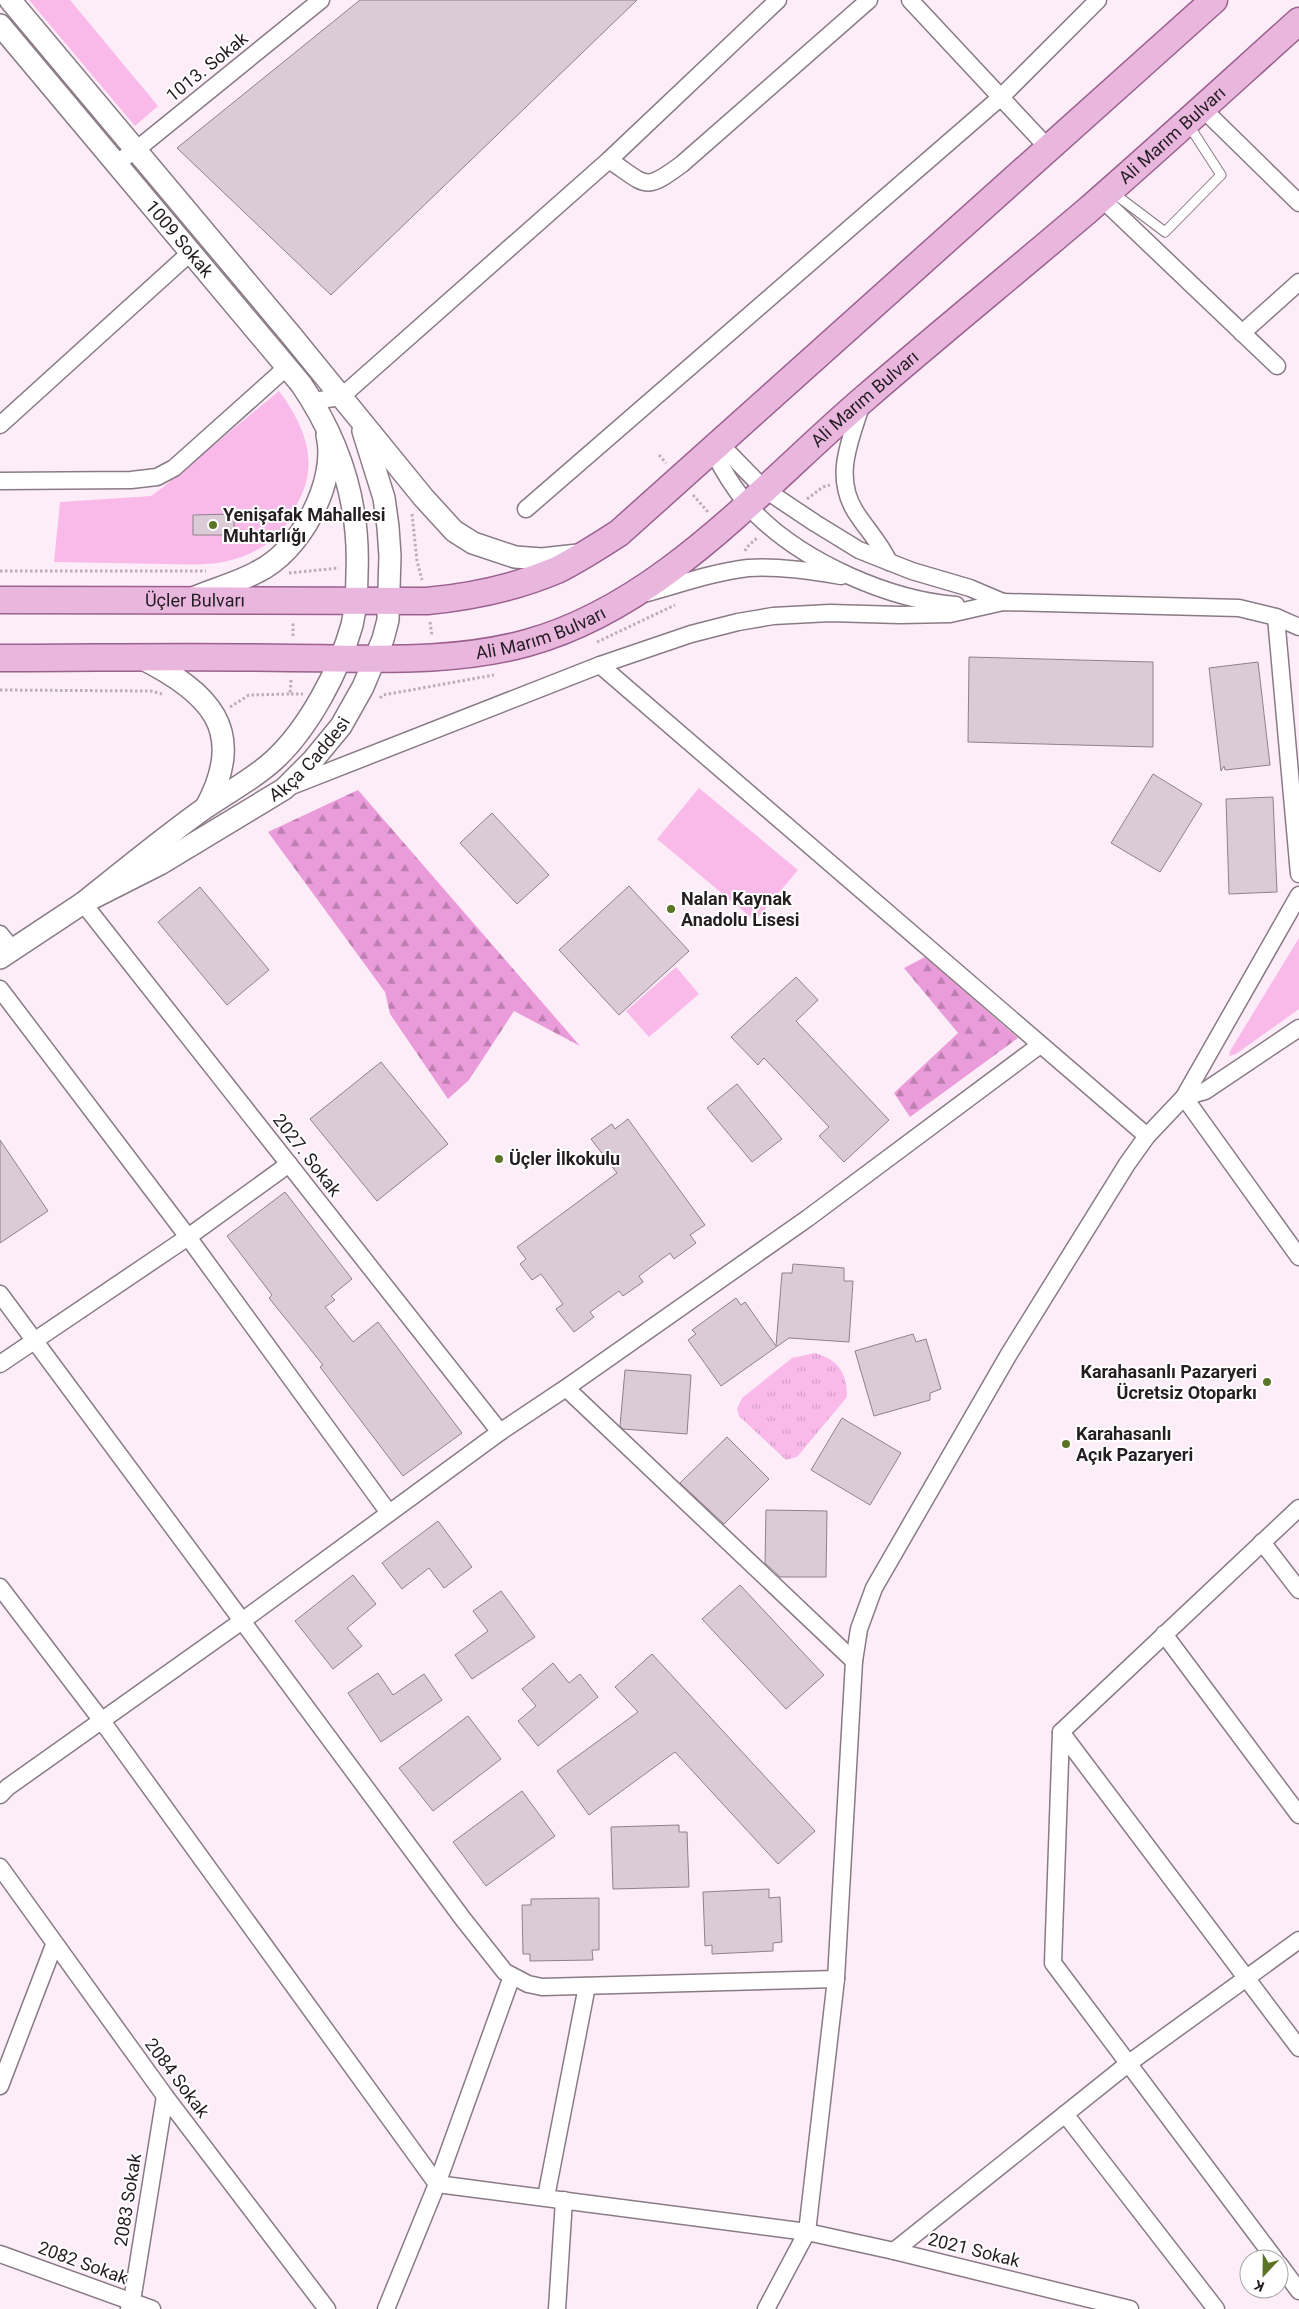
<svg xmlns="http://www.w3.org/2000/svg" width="1299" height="2309" viewBox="0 0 1299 2309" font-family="Roboto,sans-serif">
	<defs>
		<pattern id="grass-tufts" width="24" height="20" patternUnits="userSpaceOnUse" patternTransform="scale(1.25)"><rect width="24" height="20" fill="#f9baea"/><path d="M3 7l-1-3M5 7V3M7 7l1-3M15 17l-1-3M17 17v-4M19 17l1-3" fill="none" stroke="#d59fc8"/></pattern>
		<pattern id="forest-firs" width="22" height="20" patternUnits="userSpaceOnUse" patternTransform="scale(1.25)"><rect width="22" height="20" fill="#ea9bd9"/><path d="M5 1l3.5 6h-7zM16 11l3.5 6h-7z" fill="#bd7eb0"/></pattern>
	</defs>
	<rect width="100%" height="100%" fill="#fdedf9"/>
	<path fill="url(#grass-tufts)" d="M 815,1353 C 838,1360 847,1372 847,1397 L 797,1457 L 786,1460 L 739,1416 L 737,1409 L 742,1398 L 792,1358 Z"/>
	<g fill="url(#forest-firs)">
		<path d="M 358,790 L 580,1046 L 514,1011 L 469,1080 L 448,1099 L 390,1014 L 385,992 L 268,832 Z"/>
		<path d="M 925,957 L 1018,1038 L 910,1117 L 894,1093 L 958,1033 L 904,968 Z"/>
	</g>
	<g fill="#f9baea">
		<path d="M 29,0 L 70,0 L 158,106 L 135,126 Z"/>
		<path d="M 279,391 C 302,422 319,458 301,496 C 294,510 287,528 275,538 C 262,549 244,557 228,561 C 207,566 185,564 164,564 C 127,563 90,563 54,562 L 60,502 L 151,496 L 162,488 Z"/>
		<path d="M 699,788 L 798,870 L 755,921 L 657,839 Z"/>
		<path d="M 1299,938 L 1299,1009 L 1236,1054 L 1229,1056 L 1230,1051 Z"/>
		<path d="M 676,967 L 699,994 L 649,1037 L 626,1011 Z"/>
	</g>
	<g fill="#dbcbd7" stroke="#8f808b">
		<path d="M 360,0 L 637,0 L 331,295 L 177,148 Z"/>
		<path d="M 234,514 L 234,535 L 193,535 L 193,515 Z"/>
		<path d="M 969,657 L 1153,662 L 1153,747 L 968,742 Z"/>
		<path d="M 1258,662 L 1270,765 L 1225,770 L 1224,766 L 1221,771 L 1209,668 Z"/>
		<path d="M 1153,774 L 1202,804 L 1160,872 L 1111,843 Z"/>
		<path d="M 1273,797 L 1277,892 L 1229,894 L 1226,799 Z"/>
		<path d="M 492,813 L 549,875 L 517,904 L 460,843 Z"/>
		<path d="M 629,886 L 689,951 L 619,1015 L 559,950 Z"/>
		<path d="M 200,887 L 269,970 L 227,1005 L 158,922 Z"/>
		<path d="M 796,977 L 818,1000 L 796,1021 L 889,1120 L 844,1162 L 819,1136 L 829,1127 L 764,1058 L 758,1065 L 731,1037 Z"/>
		<path d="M 381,1062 L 448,1144 L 377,1201 L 310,1119 Z"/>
		<path d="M 737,1084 L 782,1139 L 752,1162 L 707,1108 Z"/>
		<path d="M 628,1119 L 705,1225 L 690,1235 L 696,1243 L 674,1259 L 670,1253 L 639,1276 L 643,1282 L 623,1296 L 619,1291 L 590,1312 L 594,1317 L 574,1332 L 556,1309 L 563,1304 L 541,1274 L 532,1280 L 520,1264 L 526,1259 L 517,1247 L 617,1173 L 591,1139 L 612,1124 L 615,1129 Z"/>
		<path d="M 0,1140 L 48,1211 L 0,1243 Z"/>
		<path d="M 285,1192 L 352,1279 L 331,1296 L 335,1300 L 325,1307 L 353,1342 L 378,1322 L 462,1433 L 403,1476 L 320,1367 L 323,1365 L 269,1298 L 272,1295 L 227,1236 Z"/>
		<path d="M 793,1264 L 844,1268 L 844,1281 L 853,1281 L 849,1342 L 789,1338 L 721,1386 L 688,1340 L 696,1334 L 692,1330 L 736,1298 L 741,1305 L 745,1302 L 776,1346 L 782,1273 L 792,1273 Z"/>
		<path d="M 913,1334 L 916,1342 L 926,1339 L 941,1389 L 930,1393 L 930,1400 L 874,1416 L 855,1351 Z"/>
		<path d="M 625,1370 L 691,1375 L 687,1434 L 623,1429 L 620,1426 Z"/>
		<path d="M 842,1418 L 901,1453 L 870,1505 L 811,1470 Z"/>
		<path d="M 727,1437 L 769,1479 L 724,1524 L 680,1483 Z"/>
		<path d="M 766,1510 L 827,1511 L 826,1577 L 780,1577 L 765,1563 Z"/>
		<path d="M 438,1521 L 472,1567 L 444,1588 L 429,1568 L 402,1589 L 382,1563 Z"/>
		<path d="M 353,1575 L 376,1604 L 347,1628 L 362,1646 L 333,1669 L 295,1621 Z"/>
		<path d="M 740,1585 L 824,1675 L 786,1709 L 702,1619 Z"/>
		<path d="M 501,1591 L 535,1637 L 472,1679 L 455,1655 L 488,1631 L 473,1611 Z"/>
		<path d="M 652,1654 L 815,1831 L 778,1864 L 675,1752 L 589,1815 L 557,1771 L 638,1712 L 615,1687 Z"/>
		<path d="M 553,1663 L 569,1683 L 580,1674 L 598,1697 L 538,1746 L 518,1721 L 536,1706 L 522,1689 Z"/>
		<path d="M 378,1673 L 393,1695 L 424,1674 L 442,1700 L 381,1742 L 348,1693 Z"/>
		<path d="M 468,1716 L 501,1759 L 433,1811 L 399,1768 Z"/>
		<path d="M 522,1791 L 555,1836 L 486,1886 L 453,1842 Z"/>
		<path d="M 679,1825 L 679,1832 L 687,1832 L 689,1887 L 613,1889 L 611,1827 Z"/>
		<path d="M 769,1889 L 769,1898 L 780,1897 L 782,1942 L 773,1943 L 773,1951 L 712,1954 L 712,1945 L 705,1946 L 703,1892 Z"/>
		<path d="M 599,1898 L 599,1950 L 592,1950 L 593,1960 L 530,1961 L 530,1954 L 523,1954 L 522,1905 L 531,1905 L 531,1899 Z"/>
	</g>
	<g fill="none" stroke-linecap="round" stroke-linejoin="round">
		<defs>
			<path id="service" d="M 1112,192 L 1165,232 L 1221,175 L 1188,124"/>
			<g id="minor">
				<path d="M 910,0 L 1049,149"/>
				<path d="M 1202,108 L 1299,203"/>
				<path d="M 609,160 C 647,185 643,193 682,164 L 869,0"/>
				<path d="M 116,163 L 136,150 L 321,0"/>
				<path d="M 1101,198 L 1277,366"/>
				<path d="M 1242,333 L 1299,282"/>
				<path d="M 313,401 L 341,397 L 609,160 L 778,0"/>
				<path d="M 862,403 C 851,439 833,475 855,511 C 867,530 879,541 889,562"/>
				<path d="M 0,425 L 191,252"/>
				<path d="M 720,444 L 764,489 L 815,523 L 859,550 L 912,571 L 970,588 L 1003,602"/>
				<path d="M 713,451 C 725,475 739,497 758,516 C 806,563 890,600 956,605"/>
				<path d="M 0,481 L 131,480 L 157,477 L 174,468 L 288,366"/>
				<path d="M 526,509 L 1001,97 L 1098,0"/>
				<path d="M 647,593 C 680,584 714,572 748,568 C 779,566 811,571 841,576"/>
				<path d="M 1276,617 L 1299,874"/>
				<path d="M 600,665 L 1147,1136"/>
				<path d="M 289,787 L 600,665 L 691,634 L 738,622 L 773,616 L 830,613 L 900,615 L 950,614 L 1003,602 L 1239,608 L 1276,617 L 1299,627"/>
				<path d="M 83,903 L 500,1432"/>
				<path d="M 0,934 L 13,950"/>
				<path d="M 0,989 L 188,1237 L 389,1513"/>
				<path d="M 1184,1097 L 1299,1257"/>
				<path d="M 1184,1097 L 1205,1091 L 1299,1028"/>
				<path d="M 0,1294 L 463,1919 L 505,1972 L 528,1984 L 542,1987 L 836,1979 L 854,1661 L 859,1629 L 874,1588 L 1009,1354 L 1127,1164 L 1147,1136 L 1184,1097 L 1299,895"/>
				<path d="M 0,1364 L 188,1237 L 289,1164"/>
				<path d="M 566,1388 L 854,1661"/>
				<path d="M 1262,1542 L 1299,1590"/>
				<path d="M 0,1587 L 102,1721 L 437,2184 L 807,2232 L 894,2251 L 1130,2309"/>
				<path d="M 1164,1634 L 1299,1815"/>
				<path d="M 1061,1732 L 1299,2048"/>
				<path d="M 0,1795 L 8,1787 L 242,1621 L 500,1432 L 566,1388 L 808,1218 L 1040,1045"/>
				<path d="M 0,1867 L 165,2096 L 327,2309"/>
				<path d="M 0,2086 L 54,1945"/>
				<path d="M 1065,2114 L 1216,2309"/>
				<path d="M 546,2197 L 587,1986"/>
				<path d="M 894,2251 L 1129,2063 L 1299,1940"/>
				<path d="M 0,2254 L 152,2309"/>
				<path d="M 1275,2259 L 1053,1963 L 1061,1732 L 1299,1508"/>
				<path d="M 1279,2264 L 1299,2291"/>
				<path d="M 129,2309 L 132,2301 L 165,2096"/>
				<path d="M 386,2309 L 437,2184 L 512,1976"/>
				<path d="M 557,2309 L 564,2200"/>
				<path d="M 766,2309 L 807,2232 L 836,1979"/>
			</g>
			<g id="tertiary">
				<path d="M 10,0 L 291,335 L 423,497 L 454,531 L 473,543 L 515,557 L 542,559 L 578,555"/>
				<path id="s1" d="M 0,25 L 301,384 C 340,441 360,504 357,573 C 357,590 356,608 352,625 C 345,650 334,675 321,698 C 308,721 293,743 273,761 C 252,780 228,792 205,808 C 163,838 123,871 83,903"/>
				<path d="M 193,598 C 214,589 237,583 257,572 C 300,552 338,482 327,435"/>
				<path d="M 141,658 C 209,692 248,730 206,807"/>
				<path id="s2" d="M 0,958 L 83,903 L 160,864 L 284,789 L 313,760 L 341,726 L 363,687 L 383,639 L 388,620 L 390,556 L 388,527 L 384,498 L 363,431"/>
			</g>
			<g id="primary">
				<path id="s3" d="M 0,600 L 427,601 C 469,597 517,587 557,570 C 579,559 599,546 619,533 L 1214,0"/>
				<path id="s4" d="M 0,658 C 97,658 194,656 291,658 C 370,658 451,664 527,643 C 662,606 762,486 865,398 C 939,334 1014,273 1088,210 C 1159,148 1229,84 1299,21"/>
			</g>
		</defs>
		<use href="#service" stroke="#897b86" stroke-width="11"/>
		<use href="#minor" stroke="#897b86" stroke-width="19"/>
		<use href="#tertiary" stroke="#897b86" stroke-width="24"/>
		<use href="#primary" stroke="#9a618e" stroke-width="29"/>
		<g stroke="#bbaeb8" stroke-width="3" stroke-dasharray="2.5 2.5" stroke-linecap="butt">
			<path d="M 659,455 L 666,463"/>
			<path d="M 693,495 L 708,512"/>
			<path d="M 807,499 L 823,487 L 830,485"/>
			<path d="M 412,514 L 417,561 L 422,580"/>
			<path d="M 745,551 L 746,548 L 757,538"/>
			<path d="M 0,571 L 206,571"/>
			<path d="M 289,573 L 339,568"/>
			<path d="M 430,622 L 432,636"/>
			<path d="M 293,636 L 293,622"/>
			<path d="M 597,642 L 675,605"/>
			<path d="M 291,680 L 290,694 L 303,694"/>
			<path d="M 0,690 L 151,691 L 162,694"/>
			<path d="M 380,698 L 383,695 L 494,675"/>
			<path d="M 230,707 L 249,695 L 290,694"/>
		</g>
		<use href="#service" stroke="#fff" stroke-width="9"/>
		<use href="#minor" stroke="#fff" stroke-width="16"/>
		<use href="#tertiary" stroke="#fff" stroke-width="21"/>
		<use href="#primary" stroke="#e9b6de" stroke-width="26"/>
	</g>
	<g fill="#5c7426" stroke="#fff" stroke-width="2">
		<circle cx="213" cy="525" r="5"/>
		<circle cx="671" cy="909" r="5"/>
		<circle cx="499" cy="1159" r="5"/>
		<circle cx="1267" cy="1382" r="5"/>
		<circle cx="1066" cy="1444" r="5"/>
	</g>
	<g text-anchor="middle" stroke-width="4" stroke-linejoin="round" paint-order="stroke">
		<g font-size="18" fill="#241e23" stroke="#fff">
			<text transform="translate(207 67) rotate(-39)" y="6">1013. Sokak</text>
			<text dy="6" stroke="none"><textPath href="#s4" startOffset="1354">Ali Marım Bulvarı</textPath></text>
			<text dy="6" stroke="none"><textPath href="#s1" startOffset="279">1009 Sokak</textPath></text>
			<text dy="6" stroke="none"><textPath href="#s4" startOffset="949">Ali Marım Bulvarı</textPath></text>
			<text dy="6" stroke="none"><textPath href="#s3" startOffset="195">Üçler Bulvarı</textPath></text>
			<text dy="6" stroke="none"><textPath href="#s4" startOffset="544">Ali Marım Bulvarı</textPath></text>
			<text dy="6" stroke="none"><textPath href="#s2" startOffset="370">Akça Caddesi</textPath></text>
			<text transform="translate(307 1155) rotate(52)" y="6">2027. Sokak</text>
			<text transform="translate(177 2078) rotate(53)" y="6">2084 Sokak</text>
			<text transform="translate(128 2200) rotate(-81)" y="6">2083 Sokak</text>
			<text transform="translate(974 2250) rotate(14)" y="6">2021 Sokak</text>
			<text transform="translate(83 2263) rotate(20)" y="6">2082 Sokak</text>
		</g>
		<g font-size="18" font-weight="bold" fill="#241e23" stroke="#fff" text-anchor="start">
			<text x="223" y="521">Yenişafak Mahallesi<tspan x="223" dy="21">Muhtarlığı</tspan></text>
			<text x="681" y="905">Nalan Kaynak<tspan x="681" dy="21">Anadolu Lisesi</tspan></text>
			<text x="509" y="1165">Üçler İlkokulu</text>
			<text x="1257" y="1378" text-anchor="end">Karahasanlı Pazaryeri<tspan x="1257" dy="21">Ücretsiz Otoparkı</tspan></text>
			<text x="1076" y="1440">Karahasanlı<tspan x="1076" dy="21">Açık Pazaryeri</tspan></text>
		</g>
	</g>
	<g transform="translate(1264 2274) rotate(202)"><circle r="24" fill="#ffffff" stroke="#a7a5a7"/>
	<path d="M0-4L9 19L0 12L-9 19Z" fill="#5c7426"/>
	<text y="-8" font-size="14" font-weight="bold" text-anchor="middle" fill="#241e23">K</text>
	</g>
</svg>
